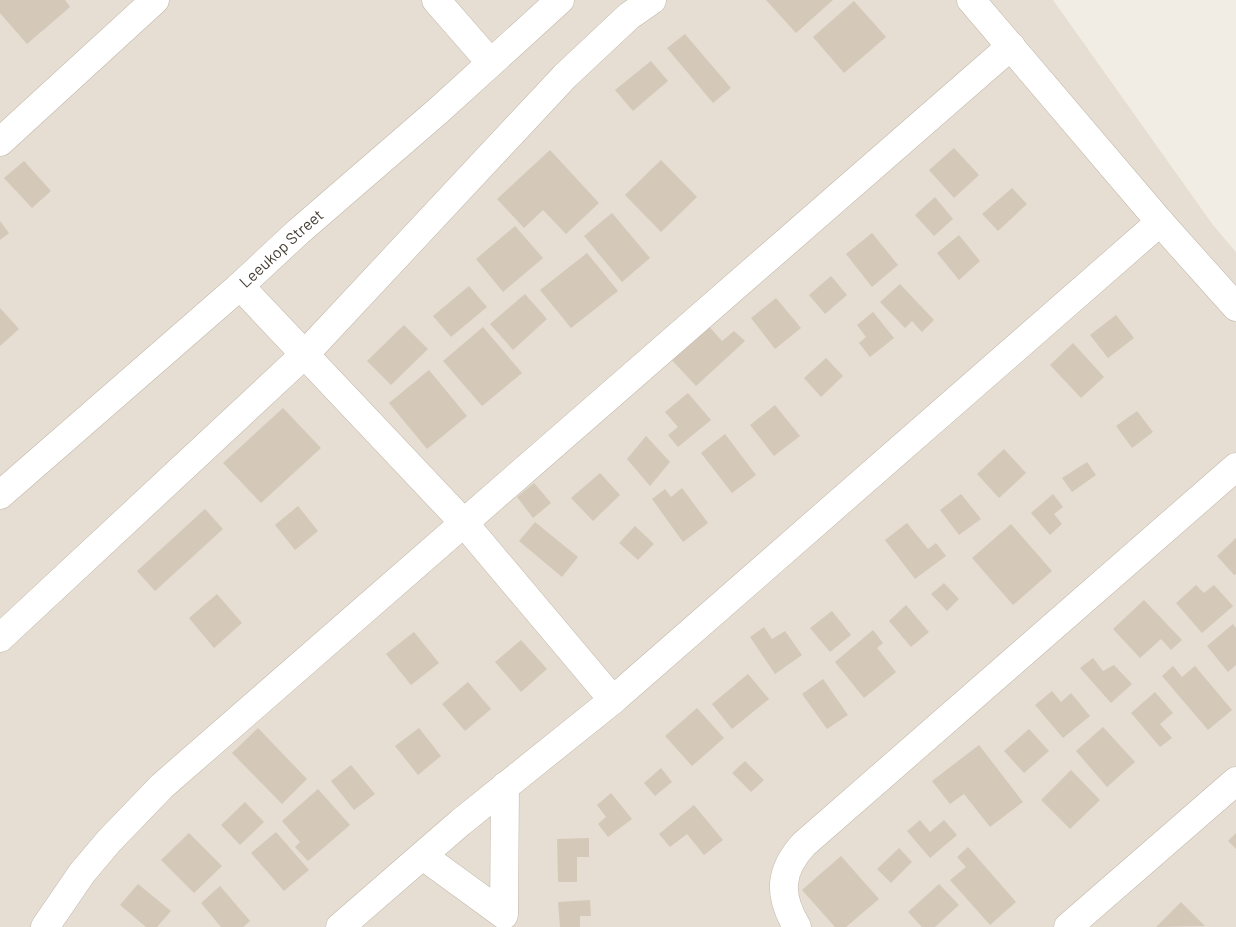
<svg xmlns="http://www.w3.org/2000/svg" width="1236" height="927" viewBox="0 0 1236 927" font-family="Barlow,sans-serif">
	<rect width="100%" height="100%" fill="#f2ede4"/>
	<path fill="#e6ded2" d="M 0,0 L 1053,0 L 1213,225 L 1236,252 L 1236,927 L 0,927 Z"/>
	<g fill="#d4c8b9">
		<path d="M 0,0 L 65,0 L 70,7 L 27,44 L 0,13 Z"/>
		<path d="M 766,0 L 833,0 L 796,33 Z"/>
		<path d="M 854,1 L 886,37 L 844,73 L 813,37 Z"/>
		<path d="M 685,34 L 731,88 L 713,103 L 667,48 Z"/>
		<path d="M 651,61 L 668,81 L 633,111 L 615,90 Z"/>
		<path d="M 954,148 L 979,175 L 954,198 L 929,170 Z"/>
		<path d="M 550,150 L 599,203 L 566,234 L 543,210 L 524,228 L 497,199 Z"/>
		<path d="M 661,160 L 697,197 L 661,232 L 625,195 Z"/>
		<path d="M 24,161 L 51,191 L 32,208 L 4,178 Z"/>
		<path d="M 1012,188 L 1027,204 L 998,231 L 982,214 Z"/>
		<path d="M 935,197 L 953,219 L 934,236 L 915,215 Z"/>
		<path d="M 612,213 L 650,258 L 622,282 L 584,236 Z"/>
		<path d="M 0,221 L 9,233 L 0,240 Z"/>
		<path d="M 515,226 L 543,258 L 503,292 L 476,259 Z"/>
		<path d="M 872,233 L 898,265 L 872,287 L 846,254 Z"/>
		<path d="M 959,235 L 980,261 L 959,280 L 937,253 Z"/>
		<path d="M 587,253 L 618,291 L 571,328 L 540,290 Z"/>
		<path d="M 831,276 L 847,295 L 825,314 L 809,295 Z"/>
		<path d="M 900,284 L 934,320 L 922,332 L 912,321 L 905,328 L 880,302 Z"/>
		<path d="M 469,286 L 487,307 L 451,337 L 433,316 Z"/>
		<path d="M 525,294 L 547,319 L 513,350 L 490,324 Z"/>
		<path d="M 776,298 L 801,328 L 775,349 L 751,318 Z"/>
		<path d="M 0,308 L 19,329 L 0,346 Z"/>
		<path d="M 873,312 L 894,338 L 870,357 L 859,343 L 866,337 L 857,325 Z"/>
		<path d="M 1116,315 L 1134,338 L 1108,358 L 1090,335 Z"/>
		<path d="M 706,323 L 722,341 L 734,331 L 745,341 L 696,386 L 669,357 Z"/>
		<path d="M 404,325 L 428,349 L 391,385 L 367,361 Z"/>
		<path d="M 483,327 L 522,373 L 482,406 L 443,361 Z"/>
		<path d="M 1073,343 L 1104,377 L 1081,398 L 1050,365 Z"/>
		<path d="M 826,358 L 843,376 L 821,397 L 804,378 Z"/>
		<path d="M 429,370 L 467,416 L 427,449 L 389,403 Z"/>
		<path d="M 688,393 L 711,420 L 678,447 L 668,435 L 678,427 L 665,412 Z"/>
		<path d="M 775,405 L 800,436 L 774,456 L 750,425 Z"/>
		<path d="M 283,408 L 321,448 L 261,503 L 223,463 Z"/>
		<path d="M 1137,411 L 1153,432 L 1132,448 L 1116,426 Z"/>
		<path d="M 725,434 L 756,475 L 732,493 L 701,453 Z"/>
		<path d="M 646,436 L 670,462 L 650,486 L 627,459 Z"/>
		<path d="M 1004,449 L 1026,473 L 999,498 L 977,474 Z"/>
		<path d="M 1087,462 L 1096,475 L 1072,492 L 1062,478 Z"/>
		<path d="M 600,473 L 620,495 L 593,521 L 571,498 Z"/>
		<path d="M 534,483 L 551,503 L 533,518 L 517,497 Z"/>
		<path d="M 682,488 L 708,523 L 683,542 L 652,499 L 665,489 L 671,497 Z"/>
		<path d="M 961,494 L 981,519 L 959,535 L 940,510 Z"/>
		<path d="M 1053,494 L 1063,507 L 1054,514 L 1062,524 L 1050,535 L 1031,513 Z"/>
		<path d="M 298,506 L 318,531 L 295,550 L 275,525 Z"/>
		<path d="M 205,509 L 223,529 L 155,591 L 137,571 Z"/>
		<path d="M 535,522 L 578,557 L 562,577 L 519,541 Z"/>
		<path d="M 907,523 L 928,549 L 936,543 L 946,556 L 915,579 L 885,540 Z"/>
		<path d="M 1011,524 L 1052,571 L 1013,605 L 972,558 Z"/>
		<path d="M 635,526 L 654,544 L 638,560 L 619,543 Z"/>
		<path d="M 1236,538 L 1236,574 L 1234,575 L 1217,556 Z"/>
		<path d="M 944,583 L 959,599 L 947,611 L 931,594 Z"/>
		<path d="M 1196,585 L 1204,593 L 1214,585 L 1233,606 L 1202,633 L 1176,603 Z"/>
		<path d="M 217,594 L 242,623 L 214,648 L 189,618 Z"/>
		<path d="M 1144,600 L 1182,640 L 1171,650 L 1161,639 L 1140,658 L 1113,629 Z"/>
		<path d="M 906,605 L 929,632 L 911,647 L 889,621 Z"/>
		<path d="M 832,611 L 851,635 L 830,652 L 810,628 Z"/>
		<path d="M 1233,624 L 1236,628 L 1236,665 L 1228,672 L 1207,646 Z"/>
		<path d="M 764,627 L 772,639 L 785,631 L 802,655 L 775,674 L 750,637 Z"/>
		<path d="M 873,630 L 883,643 L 877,648 L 896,672 L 864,698 L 835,662 Z"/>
		<path d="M 414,632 L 439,663 L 411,685 L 386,654 Z"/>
		<path d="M 521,640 L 547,669 L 521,692 L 495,662 Z"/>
		<path d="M 1093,658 L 1103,671 L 1114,665 L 1132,684 L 1111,703 L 1080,668 Z"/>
		<path d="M 1173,666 L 1182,677 L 1195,666 L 1232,710 L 1208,730 L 1162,676 Z"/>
		<path d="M 748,674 L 769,699 L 732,729 L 712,704 Z"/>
		<path d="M 823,679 L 848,715 L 827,729 L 802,694 Z"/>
		<path d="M 468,682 L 491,709 L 465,731 L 442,704 Z"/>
		<path d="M 1052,691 L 1061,702 L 1071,693 L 1090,716 L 1063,738 L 1035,705 Z"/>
		<path d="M 1155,692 L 1173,713 L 1160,724 L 1172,738 L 1160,747 L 1131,713 Z"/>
		<path d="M 697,708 L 724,738 L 692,766 L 665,736 Z"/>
		<path d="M 1103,727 L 1135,762 L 1107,787 L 1076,751 Z"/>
		<path d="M 258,728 L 307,779 L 282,804 L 232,753 Z"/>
		<path d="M 419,728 L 441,756 L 418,775 L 395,746 Z"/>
		<path d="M 1029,729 L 1049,751 L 1024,773 L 1004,751 Z"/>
		<path d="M 979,745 L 1023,802 L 990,827 L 964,794 L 950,804 L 932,781 Z"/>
		<path d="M 745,761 L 764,780 L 751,792 L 732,773 Z"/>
		<path d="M 351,765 L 375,794 L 354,810 L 331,781 Z"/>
		<path d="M 661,768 L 672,782 L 655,796 L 644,783 Z"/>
		<path d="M 1071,770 L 1100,800 L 1070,829 L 1041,800 Z"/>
		<path d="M 318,789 L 350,825 L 308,861 L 295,847 L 300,842 L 282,821 Z"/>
		<path d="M 611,793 L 632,819 L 608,837 L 598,824 L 606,817 L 597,805 Z"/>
		<path d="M 245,802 L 264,822 L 240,845 L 221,825 Z"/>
		<path d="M 694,805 L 723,840 L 704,855 L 687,834 L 670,847 L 659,834 Z"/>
		<path d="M 920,820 L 930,832 L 944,820 L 957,835 L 930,858 L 907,831 Z"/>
		<path d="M 276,832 L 309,870 L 284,891 L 251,853 Z"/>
		<path d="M 189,833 L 222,866 L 194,893 L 161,860 Z"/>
		<path d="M 1236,833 L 1236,849 L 1228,841 Z"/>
		<path d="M 589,838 L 589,857 L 577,857 L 577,882 L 558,882 L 557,839 Z"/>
		<path d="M 968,847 L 1016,902 L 990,925 L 950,880 L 966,867 L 957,857 Z"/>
		<path d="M 899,848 L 912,862 L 891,883 L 877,869 Z"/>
		<path d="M 841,856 L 879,899 L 846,927 L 835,927 L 802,890 Z"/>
		<path d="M 138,884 L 171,911 L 157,927 L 146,927 L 120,905 Z"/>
		<path d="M 939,884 L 959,905 L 935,927 L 922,927 L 908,912 Z"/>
		<path d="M 220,886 L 250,921 L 243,927 L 221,927 L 201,903 Z"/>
		<path d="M 590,900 L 591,916 L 580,916 L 580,927 L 560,927 L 558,902 Z"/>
		<path d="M 1181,902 L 1205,926 L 1156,927 Z"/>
	</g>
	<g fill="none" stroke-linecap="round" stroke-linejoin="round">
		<defs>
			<g id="minor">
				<path d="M 436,0 L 490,62"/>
				<path d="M 971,0 L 1160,222 L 1236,307"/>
				<path d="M 0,142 L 155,0"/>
				<path d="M 240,286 L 464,523 L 613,700"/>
				<path d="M 0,638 L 306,353 L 565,76 L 629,16 L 652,0"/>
				<path d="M 423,856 L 504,915 L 505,786"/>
				<path d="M 45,927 L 82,873 L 109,841 L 162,786 L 1011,46"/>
				<path d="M 340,927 L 461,822 L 613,700 L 1160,222"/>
				<path d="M 797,927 C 778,895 779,871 804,844 L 1236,467"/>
				<path d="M 1068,927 L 1236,781"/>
			</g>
			<g id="tertiary">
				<path id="s1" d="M 0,495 L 240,286 L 298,232 L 438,111 L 560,0"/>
			</g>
		</defs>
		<use href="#minor" stroke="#c1b7a9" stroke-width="29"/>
		<use href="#tertiary" stroke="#c1b7a9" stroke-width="29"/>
		<use href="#minor" stroke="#fff" stroke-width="28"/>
		<use href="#tertiary" stroke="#fff" stroke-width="28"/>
	</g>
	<g text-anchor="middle" stroke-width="5" stroke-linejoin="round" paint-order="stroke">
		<g font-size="16" fill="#443d34" stroke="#fff">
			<text dy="6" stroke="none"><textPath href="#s1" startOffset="374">Leeukop Street</textPath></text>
		</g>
	</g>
</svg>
